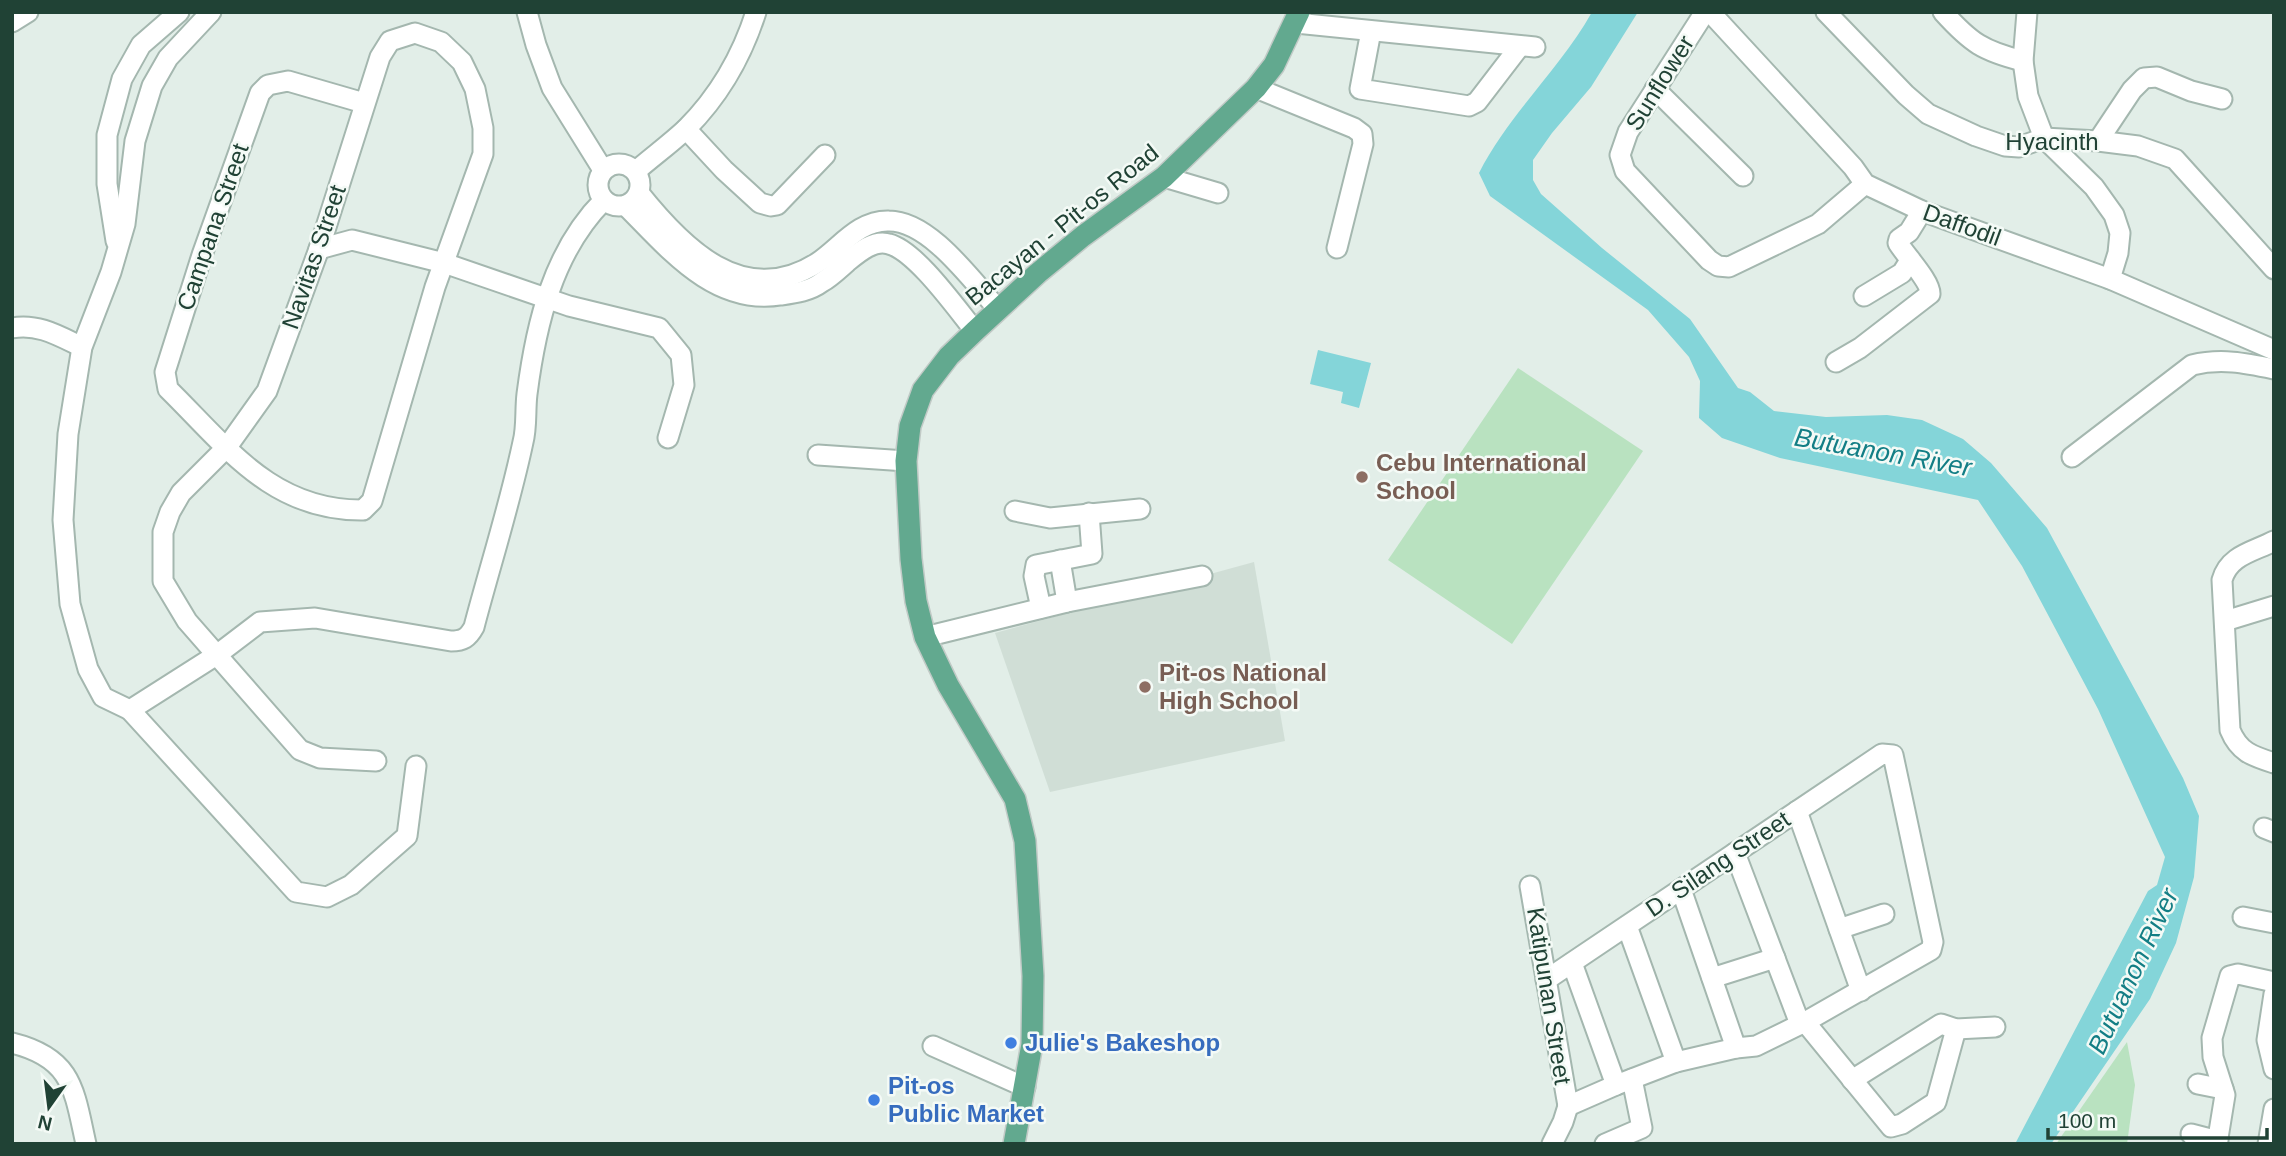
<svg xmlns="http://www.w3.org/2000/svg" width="2286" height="1156" viewBox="0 0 2286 1156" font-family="Helvetica,sans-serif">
	<rect width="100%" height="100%" fill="#e2eee8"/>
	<path fill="#d0ded6" d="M 1254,562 L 1285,741 L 1050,792 L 995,633 Z"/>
	<g fill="#b9e2c0">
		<path d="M 1518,368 L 1643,451 L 1512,644 L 1388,560 Z"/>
		<path d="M 2127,1042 L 2135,1085 L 2127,1144 L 2056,1144 Z"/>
	</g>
	<g fill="#84d5d9">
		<path d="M 1592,12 L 1638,12 L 1591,87 L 1552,133 L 1533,160 L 1533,180 L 1541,194 L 1602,248 L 1690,319 L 1738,388 L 1750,392 L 1774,411 L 1826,417 L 1887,415 L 1922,420 L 1963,439 L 1991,463 L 2047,528 L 2183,778 L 2199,816 L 2194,877 L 2176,943 L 2150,999 L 2051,1144 L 2015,1144 L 2148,891 L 2157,885 L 2165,857 L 2098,709 L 2022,566 L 1978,500 L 1780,458 L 1722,438 L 1699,418 L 1700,381 L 1689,357 L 1648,310 L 1490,196 L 1479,173 C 1509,114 1560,69 1592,12 Z"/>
		<path d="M 1318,350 L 1371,363 L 1359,408 L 1341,403 L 1343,392 L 1310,384 Z"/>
	</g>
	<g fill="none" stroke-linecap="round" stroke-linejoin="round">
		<defs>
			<g id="minor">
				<path d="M 211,12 L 168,58 L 152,86 L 135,141 L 125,224 L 111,272 L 82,347 L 68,434 L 63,520 L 70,604 L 88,669 L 103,697 L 130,710 L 218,654 L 260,622 L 315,618 L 451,641 C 463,641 468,638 474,627 C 490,566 510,504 523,442 C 527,427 525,410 527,394 C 536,324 553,251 604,200"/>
				<path d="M 527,12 L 536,45 L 552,88 L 603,170"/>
				<path d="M 1705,12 L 1628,132 L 1620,155 L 1625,171 L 1709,260 L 1718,266 L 1729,267 L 1818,224 L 1865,184"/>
				<path d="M 1710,12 L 1853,167 L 1865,184 L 1922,211 L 2110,279 L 2274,350"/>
				<path d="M 1826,12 L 1906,95 L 1928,114 L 1976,136 L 2005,146 L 2019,147 L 2044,138 L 2098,141 L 2138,146 L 2175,159 L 2274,269"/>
				<path d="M 1943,12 C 1971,43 1983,51 2023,61"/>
				<path d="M 2027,12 L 2023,61 L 2028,96 L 2044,138 L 2094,187 L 2114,215 L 2120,233 L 2118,253 L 2110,279"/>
				<path d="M 12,22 L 28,12"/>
				<path d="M 1296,23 L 1535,47"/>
				<path d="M 1371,31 L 1360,89 L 1469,106 L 1477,102 L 1520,46"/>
				<path d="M 1256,88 L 1354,128 L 1362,134 L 1363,144 L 1337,248"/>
				<path d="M 1655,89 L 1743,176"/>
				<path d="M 364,103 L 288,81 L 268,85 L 260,93 L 202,255 L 165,372 L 168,389 C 227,447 272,511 363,510 L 372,501 L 435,287 L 483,154 L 483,128 L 475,89 L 462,62 L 441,42 L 415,33 L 390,41 L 380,57 L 319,249 L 267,391 L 227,447 L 181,493 L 170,512 L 163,532 L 163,581 L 187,621 L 300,750 L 320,758 L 376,761"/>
				<path d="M 686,129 L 724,170 L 760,203 L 771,206 L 777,205 L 825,155"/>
				<path d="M 2098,141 L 2132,90 L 2144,78 L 2157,77 L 2191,91 L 2222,99"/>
				<circle cx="619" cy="185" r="21"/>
				<path d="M 636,171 C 652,157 670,144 686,129 C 718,97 742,56 756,12"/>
				<path d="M 1164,177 L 1218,193"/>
				<path d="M 639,193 C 682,247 743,310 817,263 C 840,248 858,220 889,221 C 930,221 972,281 998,309"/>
				<path d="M 626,206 C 669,249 714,306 781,295 C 796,293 810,291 822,282 C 831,277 839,269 847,262 C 858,253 874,239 889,244 C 916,251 956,308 975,331"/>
				<path d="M 116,241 L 107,184 L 107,135 L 122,79 L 141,45 L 179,12"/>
				<path d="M 319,249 L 352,240 L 444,263 L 569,306 L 659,328 L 681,355 L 684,385 L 668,438"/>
				<path d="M 1864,296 L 1902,273 L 1909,262"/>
				<path d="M 12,328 C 38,323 59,336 82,347"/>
				<path d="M 1836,362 L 1860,348 L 1930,294 C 1931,282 1906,256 1898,243 L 1899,239 L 1909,232 L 1922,211"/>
				<path d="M 818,455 L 906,461"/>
				<path d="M 2072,457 L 2192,365 C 2221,358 2245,363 2274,369"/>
				<path d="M 1015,511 L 1050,518 L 1140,509"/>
				<path d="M 2274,541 C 2253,552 2229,555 2222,580 L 2230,730 C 2239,752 2252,756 2274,763"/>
				<path d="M 1060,560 L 1067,602"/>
				<path d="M 1041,608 L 1034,576 L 1036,565 L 1092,554 L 1089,513"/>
				<path d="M 2225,621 L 2274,606"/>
				<path d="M 925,637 L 1067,602 L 1202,576"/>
				<path d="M 130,710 L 296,892 L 327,897 L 351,885 L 407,836 L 416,766"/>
				<path d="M 1797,811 L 1861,991"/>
				<path d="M 2264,828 L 2274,832"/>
				<path d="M 1735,853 L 1800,1024"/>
				<path d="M 1530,886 L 1568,1106"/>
				<path d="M 1681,889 L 1736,1048"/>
				<path d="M 2243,917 L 2274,923"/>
				<path d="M 1627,926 L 1676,1062"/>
				<path d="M 1839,929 L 1884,914"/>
				<path d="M 1572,963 L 1616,1085"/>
				<path d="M 1712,978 L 1775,958"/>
				<path d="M 1546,980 L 1882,754 L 1893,755 L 1933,942 L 1931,950 L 1805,1022 L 1756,1046 L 1736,1048 L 1676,1062 L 1616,1085 L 1568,1106"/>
				<path d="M 2274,994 L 2267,1040 L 2274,1069"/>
				<path d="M 1805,1022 L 1891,1127 L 1902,1124 L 1936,1102 L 1956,1029"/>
				<path d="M 12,1043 C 73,1058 74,1090 86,1144"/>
				<path d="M 933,1046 L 1025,1087"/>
				<path d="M 1852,1080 L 1941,1024 L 1956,1029 L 1995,1027"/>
				<path d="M 2198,1084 L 2223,1089"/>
				<path d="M 2191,1134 L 2218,1141"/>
				<path d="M 1552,1144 L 1563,1122 L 1568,1106"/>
				<path d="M 1605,1144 L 1642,1128 L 1632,1079"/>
				<path d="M 2217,1144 L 2225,1095 L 2213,1057 L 2212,1038 L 2230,976 L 2238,974 L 2274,982"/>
				<path d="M 2268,1144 L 2274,1109"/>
			</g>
			<path id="major" d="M 1014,1144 L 1032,1044 L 1033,976 L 1025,841 L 1015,799 L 948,685 L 925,637 L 916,601 L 911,559 L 906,461 L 910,426 L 923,390 L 949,356 L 975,331 L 1038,273 L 1083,236 L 1164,177 L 1256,88 L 1274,65 L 1299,12"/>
		</defs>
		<use href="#minor" stroke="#a4b7af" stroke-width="23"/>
		<use href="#major" stroke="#c1cac6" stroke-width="24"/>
		<use href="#minor" stroke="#fff" stroke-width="19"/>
		<use href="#major" stroke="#62a98f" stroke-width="21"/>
	</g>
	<g fill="#8d6e63" stroke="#f4faf6" stroke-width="2.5">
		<circle cx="1362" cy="477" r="7"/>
		<circle cx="1145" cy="687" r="7"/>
	</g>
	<g fill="#3f7fe0" stroke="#f4faf6" stroke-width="2.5">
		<circle cx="1011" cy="1043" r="7"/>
		<circle cx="874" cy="1100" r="7"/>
	</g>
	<g text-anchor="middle" stroke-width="5" stroke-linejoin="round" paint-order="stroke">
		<g font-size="24" fill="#204235" stroke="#f4faf6">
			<text transform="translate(1660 83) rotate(-58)" y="8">Sunflower</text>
			<text x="2052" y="150">Hyacinth</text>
			<text transform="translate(1062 225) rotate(-39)" y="8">Bacayan - Pit-os Road</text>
			<text transform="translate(1962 225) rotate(20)" y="8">Daffodil</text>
			<text transform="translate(213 227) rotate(-71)" y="8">Campana Street</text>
			<text transform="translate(314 257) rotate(-71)" y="8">Navitas Street</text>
			<text transform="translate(1718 864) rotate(-34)" y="8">D. Silang Street</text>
			<text transform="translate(1549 996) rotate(81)" y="8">Katipunan Street</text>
		</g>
		<g font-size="24" font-weight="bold" fill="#785e54" stroke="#f4faf6" text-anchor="start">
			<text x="1376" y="471">Cebu International<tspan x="1376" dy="28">School</tspan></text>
			<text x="1159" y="681">Pit-os National<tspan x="1159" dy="28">High School</tspan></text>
		</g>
		<g font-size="24" font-weight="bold" fill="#366cbe" stroke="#f4faf6" text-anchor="start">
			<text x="1025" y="1051">Julie's Bakeshop</text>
			<text x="888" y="1094">Pit-os<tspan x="888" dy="28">Public Market</tspan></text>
		</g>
		<g font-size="26" font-style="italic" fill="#137e85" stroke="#f4faf6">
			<text transform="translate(1883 452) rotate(10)" y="9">Butuanon River</text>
			<text transform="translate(2133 971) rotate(-65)" y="9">Butuanon River</text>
		</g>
	</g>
	<rect width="2286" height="1156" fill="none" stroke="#204235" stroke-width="28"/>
	<g transform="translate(49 1107) rotate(194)" stroke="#f4faf6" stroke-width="5" paint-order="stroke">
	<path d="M0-5L12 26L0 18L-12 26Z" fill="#204235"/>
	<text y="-10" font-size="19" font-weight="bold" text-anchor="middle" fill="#204235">N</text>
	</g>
	<path d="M2048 1128v10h219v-10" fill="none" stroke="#204235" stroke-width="3.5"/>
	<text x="2058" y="1128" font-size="21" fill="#204235" stroke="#f4faf6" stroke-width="5" paint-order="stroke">100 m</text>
</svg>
